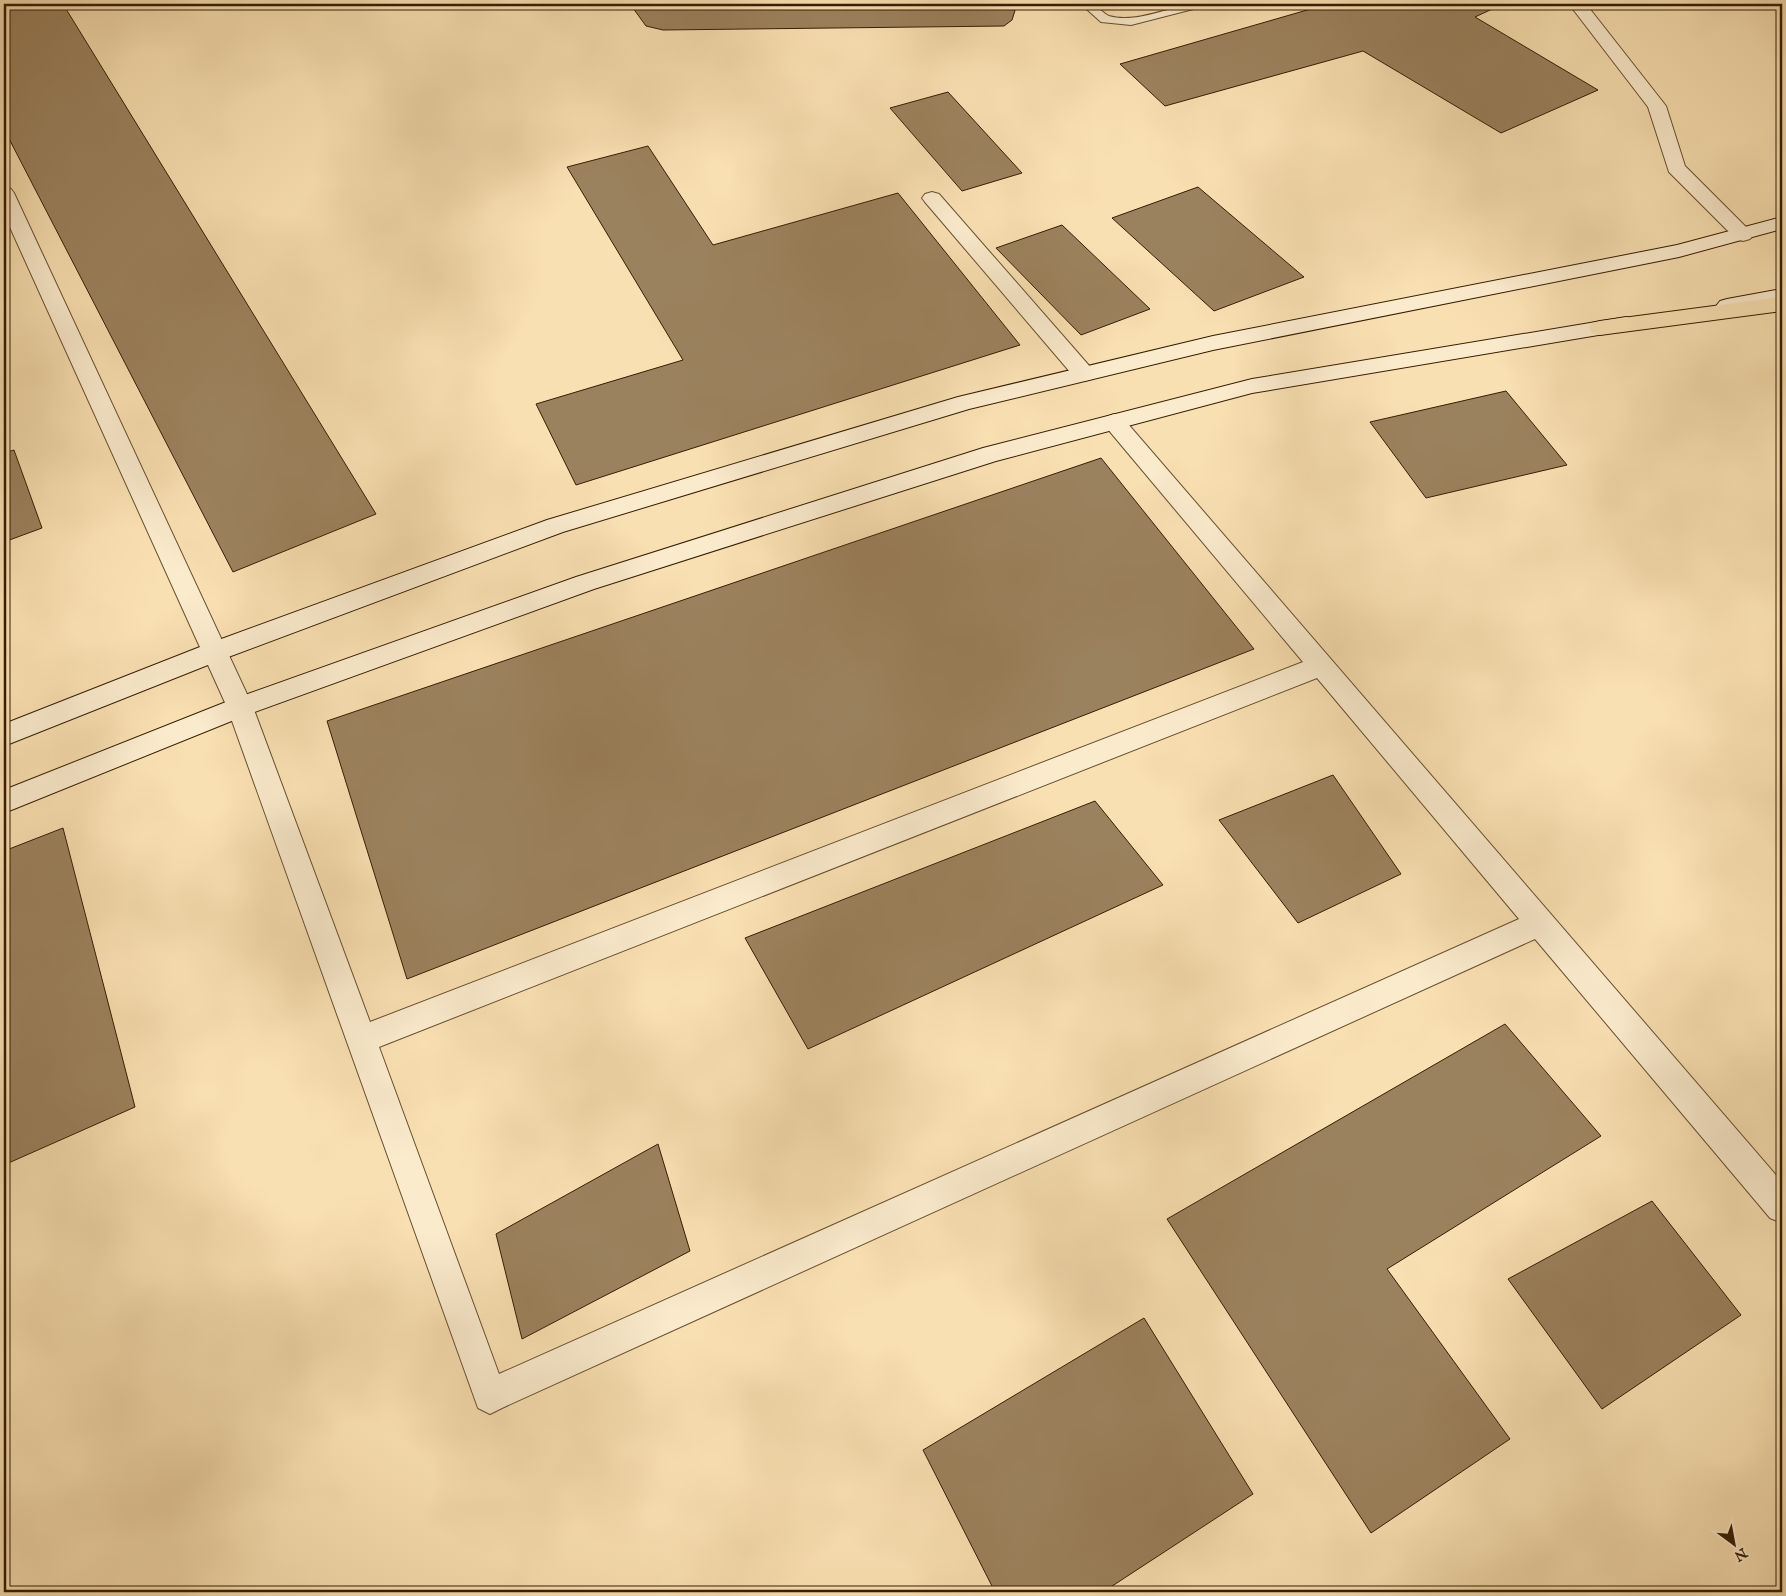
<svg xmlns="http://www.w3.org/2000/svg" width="1786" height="1596" viewBox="0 0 1786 1596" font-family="'IM FELL English',serif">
	<rect width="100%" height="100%" fill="#f9e0b2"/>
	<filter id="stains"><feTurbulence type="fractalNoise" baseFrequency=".004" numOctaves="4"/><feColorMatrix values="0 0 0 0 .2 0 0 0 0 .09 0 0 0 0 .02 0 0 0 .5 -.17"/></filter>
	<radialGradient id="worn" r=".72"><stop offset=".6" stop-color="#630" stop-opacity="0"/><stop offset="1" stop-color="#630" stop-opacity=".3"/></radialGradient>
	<g fill="#9b825e" stroke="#361d02">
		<path d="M 4,4 L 63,4 L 376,514 L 233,572 L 4,129 Z"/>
		<path d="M 630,4 L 1017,4 L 1012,20 L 1004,26 L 663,30 L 646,26 Z"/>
		<path d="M 1328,4 L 1503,4 L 1475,17 L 1598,90 L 1501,133 L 1363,51 L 1165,106 L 1120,64 Z"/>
		<path d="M 948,92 L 1022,173 L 962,191 L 890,108 Z"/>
		<path d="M 648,146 L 713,245 L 898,193 L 1020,345 L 576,485 L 536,404 L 683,360 L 567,167 Z"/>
		<path d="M 1198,187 L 1304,277 L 1214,311 L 1112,218 Z"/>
		<path d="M 1062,225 L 1150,309 L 1081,335 L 996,248 Z"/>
		<path d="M 1506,391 L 1567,465 L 1426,498 L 1370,422 Z"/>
		<path d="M 14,450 L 42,528 L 4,542 L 4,453 Z"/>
		<path d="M 1101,458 L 1254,649 L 407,979 L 327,721 Z"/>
		<path d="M 1333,775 L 1401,874 L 1298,923 L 1219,820 Z"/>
		<path d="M 1095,801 L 1163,885 L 808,1049 L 745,938 Z"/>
		<path d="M 63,828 L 135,1107 L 4,1165 L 4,851 Z"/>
		<path d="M 1505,1024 L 1601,1136 L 1387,1269 L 1510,1439 L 1371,1533 L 1167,1219 Z"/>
		<path d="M 658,1144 L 690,1251 L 522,1339 L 496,1234 Z"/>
		<path d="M 1652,1201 L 1741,1315 L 1602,1409 L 1508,1279 Z"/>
		<path d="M 1144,1318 L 1253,1494 L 1103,1592 L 995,1592 L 923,1450 Z"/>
	</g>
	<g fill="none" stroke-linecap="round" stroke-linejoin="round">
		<defs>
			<path id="service" d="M 1081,4 L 1094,4 C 1098,7 1104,14 1109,16 C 1138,25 1176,2 1207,4 L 1205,6 L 1131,25 L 1101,22 Z"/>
			<g id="minor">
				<path d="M 1569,4 L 1586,4 L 1666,106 L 1685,166 L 1750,231 L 1753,235 L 1750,239 L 1743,241 L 1736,239 L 1669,172 L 1648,107 Z"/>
				<path d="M 4,187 L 11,189 L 14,193 L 253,707 L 370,1022 L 1303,662 L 1106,427 L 1103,422 L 1106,417 L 1114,414 L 1122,417 L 1782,1182 L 1782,1223 L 1770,1218 L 1535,939 L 502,1408 L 490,1414 L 478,1408 L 227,707 L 4,214 ZM 1317,678 L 1519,919 L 499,1374 L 379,1047 Z"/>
				<path d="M 932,192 L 939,194 L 1092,369 L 1095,374 L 1092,379 L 1084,381 L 1076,379 L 925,202 L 922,198 L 925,194 Z"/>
			</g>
			<g id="secondary">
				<path d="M 1782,217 L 1782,229 L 1679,257 L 1213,350 L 969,409 L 563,532 L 223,659 L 4,746 L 4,724 L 205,645 L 547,520 L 958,397 L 1213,336 L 1677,245 Z"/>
				<path d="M 1782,289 L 1782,303 L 1727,313 L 1720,311 L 1716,306 L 1720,301 L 1727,299 Z"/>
				<path d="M 1626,317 L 1634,319 L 1637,324 L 1634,329 L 1252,393 L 996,461 L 594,589 L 249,714 L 4,813 L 4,790 L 231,700 L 576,577 L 983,448 L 1252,379 Z"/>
			</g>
			<path id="trunk" d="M 1782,297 L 1782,311 L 1600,335 L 1592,333 L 1589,328 L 1592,323 L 1600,321 Z"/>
		</defs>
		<use href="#service" stroke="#674e2e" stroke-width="2"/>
		<use href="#minor" stroke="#674e2e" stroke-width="2"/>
		<use href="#secondary" stroke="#361d02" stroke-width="2"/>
		<use href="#trunk" stroke="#361d02" stroke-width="2"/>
		<use href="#service" fill="#fbebcd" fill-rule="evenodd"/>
		<use href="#minor" fill="#fbebcd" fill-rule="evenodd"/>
		<use href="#secondary" fill="#fbebcd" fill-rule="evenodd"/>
		<use href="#trunk" fill="#f9e0b2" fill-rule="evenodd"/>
	</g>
	<rect width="1786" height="1596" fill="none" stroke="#f9e0b2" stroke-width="20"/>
	<rect x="5" y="5" width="1776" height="1586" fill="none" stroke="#361d02" stroke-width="2.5"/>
	<rect x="10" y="10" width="1766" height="1576" fill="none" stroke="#361d02"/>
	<g transform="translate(1734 1544) rotate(148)" stroke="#fbebcd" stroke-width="4" paint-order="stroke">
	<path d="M0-4L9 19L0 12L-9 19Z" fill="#361d02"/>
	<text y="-8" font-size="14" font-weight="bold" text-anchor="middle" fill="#361d02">N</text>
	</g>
	<rect width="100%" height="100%" filter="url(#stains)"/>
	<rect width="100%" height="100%" fill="url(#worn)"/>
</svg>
